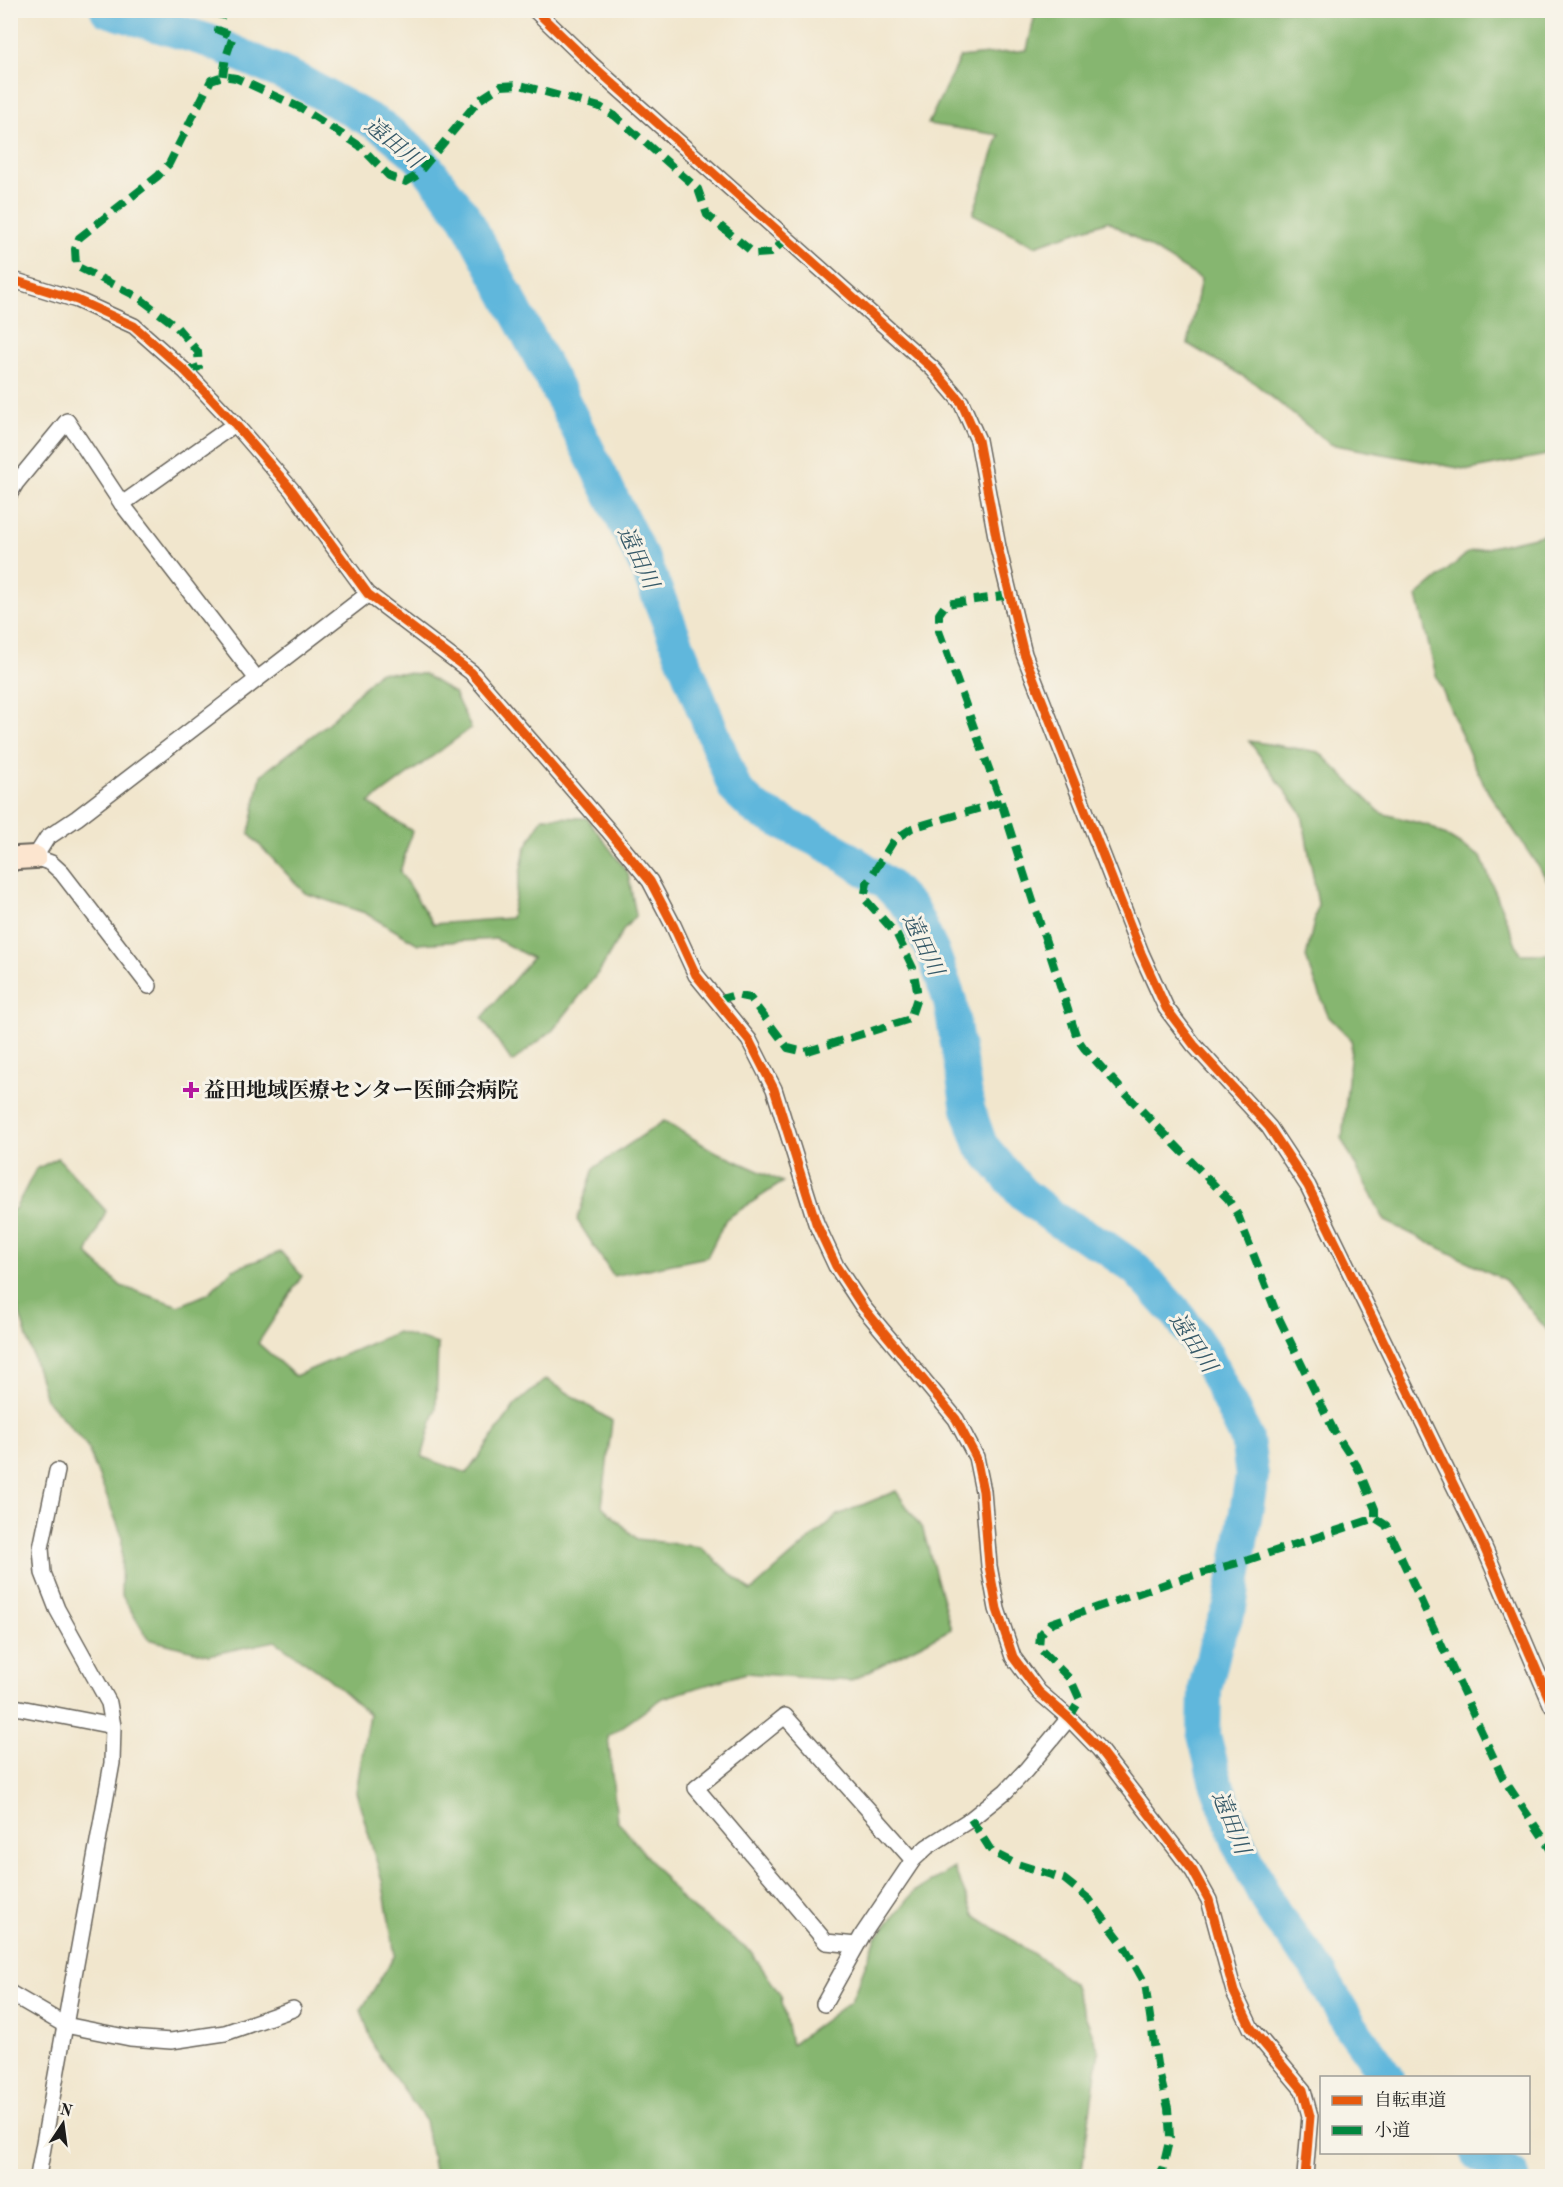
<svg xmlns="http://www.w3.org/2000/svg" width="1563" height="2187" viewBox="0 0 1563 2187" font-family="'Old Standard TT','Noto Serif JP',serif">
	<rect width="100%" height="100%" fill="#f7f3e8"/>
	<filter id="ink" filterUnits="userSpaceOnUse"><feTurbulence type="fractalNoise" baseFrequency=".0167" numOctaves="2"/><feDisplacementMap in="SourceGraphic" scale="12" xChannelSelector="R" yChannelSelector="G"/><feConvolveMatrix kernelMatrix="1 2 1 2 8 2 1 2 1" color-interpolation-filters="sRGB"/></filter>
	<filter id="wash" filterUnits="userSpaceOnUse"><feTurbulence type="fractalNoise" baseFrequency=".008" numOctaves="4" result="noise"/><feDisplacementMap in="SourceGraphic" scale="24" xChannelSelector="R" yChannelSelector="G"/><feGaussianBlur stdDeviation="1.35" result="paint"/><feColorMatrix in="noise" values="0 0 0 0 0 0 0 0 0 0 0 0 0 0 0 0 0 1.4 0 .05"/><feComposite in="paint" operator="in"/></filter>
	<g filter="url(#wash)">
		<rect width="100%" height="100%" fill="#f1e6cd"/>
		<g fill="#86b66f" stroke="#516946" stroke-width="1.5">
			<path d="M 1036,10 L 1552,11 L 1552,454 L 1469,470 L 1330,444 L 1253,382 L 1188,344 L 1201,279 L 1108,221 L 1035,246 L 973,214 L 999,135 L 928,124 L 960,57 L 1027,50 Z"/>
			<path d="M 1552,533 L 1552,887 L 1488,792 L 1472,760 L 1436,675 L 1417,596 L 1469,552 Z"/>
			<path d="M 379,672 L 424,674 L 454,693 L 471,728 L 369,803 L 412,831 L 400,872 L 433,924 L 511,918 L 525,849 L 543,817 L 587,818 L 628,873 L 636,915 L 624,929 L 601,969 L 553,1030 L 512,1062 L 482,1018 L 532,958 L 496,939 L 418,944 L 365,913 L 305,893 L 249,834 L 261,775 L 327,724 Z"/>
			<path d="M 1249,741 L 1319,752 L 1381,813 L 1430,826 L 1481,857 L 1520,954 L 1552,954 L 1552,1336 L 1505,1280 L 1385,1221 L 1342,1140 L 1352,1040 L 1328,1016 L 1306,957 L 1318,904 L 1302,814 Z"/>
			<path d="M 664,1121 L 712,1150 L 783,1182 L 726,1219 L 707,1257 L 613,1276 L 577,1220 L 594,1168 Z"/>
			<path d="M 58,1158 L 106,1211 L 87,1254 L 121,1286 L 179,1306 L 209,1293 L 233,1269 L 281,1252 L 302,1276 L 258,1343 L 295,1376 L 397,1332 L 438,1344 L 436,1408 L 422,1457 L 467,1473 L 515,1405 L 546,1379 L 612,1421 L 602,1506 L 637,1539 L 700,1547 L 751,1591 L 838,1515 L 896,1491 L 923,1530 L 951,1629 L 850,1681 L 746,1673 L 663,1698 L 608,1737 L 617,1820 L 683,1901 L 752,1953 L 781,1996 L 791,2045 L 851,2001 L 876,1938 L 914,1892 L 954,1868 L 974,1915 L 1046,1962 L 1073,1984 L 1099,2051 L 1081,2176 L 435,2176 L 425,2120 L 375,2050 L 361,2010 L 395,1955 L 382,1880 L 356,1792 L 369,1714 L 328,1678 L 275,1641 L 209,1655 L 148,1639 L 121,1594 L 122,1536 L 87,1446 L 46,1399 L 11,1286 L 11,1210 L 15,1209 L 36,1169 Z"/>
		</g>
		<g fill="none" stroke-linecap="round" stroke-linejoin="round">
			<g stroke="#60b7dc" stroke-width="34">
				<path d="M 107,10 L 209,41 L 297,80 L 384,128 L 418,156 L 465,217 L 563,400 L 647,568 L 735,789 L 756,809 L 833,848 L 888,885 L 912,910 L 934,955 L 950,1001 L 968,1109 L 981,1145 L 1022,1193 L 1058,1221 L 1102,1245 L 1136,1269 L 1179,1316 L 1206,1355 L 1247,1439 L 1252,1476 L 1230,1607 L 1216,1643 L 1205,1689 L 1204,1735 L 1215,1779 L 1241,1849 L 1273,1912 L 1314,1964 L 1352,2028 L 1388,2078"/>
				<path d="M 1477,2152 L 1513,2176"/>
			</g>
		</g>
	</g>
	<g filter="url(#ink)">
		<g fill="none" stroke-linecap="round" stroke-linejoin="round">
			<defs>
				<g id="street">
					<path d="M 535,10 L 591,64 L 933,369 L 961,402 L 978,440 L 998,547 L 1024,654 L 1141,953 L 1166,1008 L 1194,1045 L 1269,1127 L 1308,1186 L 1484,1547 L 1552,1706"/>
					<path d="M 10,279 L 77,300 L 134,326 L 186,372 L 235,424 L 291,489 L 368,594 L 471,672 L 608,830 L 650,881 L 673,925 L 696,975 L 749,1040 L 774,1089 L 816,1223 L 836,1266 L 863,1307 L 956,1419 L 976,1457 L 983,1491 L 989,1566 L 997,1609 L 1013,1657 L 1039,1692 L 1069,1718 L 1099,1749 L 1193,1871 L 1209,1900 L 1234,1992 L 1251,2028 L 1303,2090 L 1310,2116 L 1305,2176"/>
					<path d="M 10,493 L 16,483 L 67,421 L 122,504 L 257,679"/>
					<path d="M 122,504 L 235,424"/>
					<path d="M 149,986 L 62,873 L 51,863 L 35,857 L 47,838 L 77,818 L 368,594"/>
					<path d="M 10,1706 L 113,1726"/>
					<path d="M 856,1945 L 826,1942 L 696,1788 L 785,1716 L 913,1860"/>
					<path d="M 10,1993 L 65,2025 L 130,2038 L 171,2041 L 225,2033 L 293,2009"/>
					<path d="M 824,2004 L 863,1934 L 913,1860 L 927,1847 L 971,1819 L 1006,1791 L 1026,1770 L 1069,1718"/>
					<path d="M 38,2176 L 112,1763 L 113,1726 L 109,1703 L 57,1609 L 43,1573 L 41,1548 L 57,1471"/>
				</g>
				<path id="secondary" d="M 10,860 L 17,858 L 35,857"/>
			</defs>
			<use href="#street" stroke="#67635a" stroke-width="18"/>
			<use href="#secondary" stroke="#67635a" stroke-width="26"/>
			<use href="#street" stroke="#fff" stroke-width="15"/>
			<use href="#secondary" stroke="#fce5cf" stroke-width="22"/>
			<g stroke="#00873e" stroke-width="8" stroke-dasharray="15 8" stroke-linecap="butt">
				<path d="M 223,76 L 226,57 L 233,36 L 218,30 L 222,13 L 226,10"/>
				<path d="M 186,372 L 199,367 L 198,352 L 175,325 L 138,297 L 76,266 L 75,249 L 79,238 L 158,176 L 169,164 L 211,80 L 223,76 L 236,78 L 301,108 L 360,146 L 389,176 L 406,182 L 416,176 L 479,100 L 501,86 L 520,85 L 600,107 L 615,116 L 698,189 L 707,215 L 755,254 L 771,253 L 786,239"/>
				<path d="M 1001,802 L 1077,1038 L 1084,1048 L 1124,1092 L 1228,1199 L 1238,1215 L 1276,1312 L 1334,1431 L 1357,1466 L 1375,1509 L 1375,1518"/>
				<path d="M 717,1000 L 735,995 L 750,998 L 788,1048 L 805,1052 L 910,1019 L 918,995 L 913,968 L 897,935 L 864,898 L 867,883 L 894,840 L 912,828 L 1001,802 L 939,631 L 939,614 L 946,604 L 1010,595"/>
				<path d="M 1069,1718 L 1080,1700 L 1071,1680 L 1039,1648 L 1040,1635 L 1051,1623 L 1177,1580 L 1248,1560 L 1375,1518 L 1386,1525 L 1503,1778 L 1552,1851"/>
				<path d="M 971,1819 L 992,1852 L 1014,1863 L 1064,1879 L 1089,1899 L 1123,1944 L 1145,1983 L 1157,2064 L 1168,2108 L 1170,2137 L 1161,2176"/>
			</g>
			<defs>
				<g id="cycleway">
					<path d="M 535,10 L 591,64 L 933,369 L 961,402 L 978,440 L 998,547 L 1024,654 L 1141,953 L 1166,1008 L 1194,1045 L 1269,1127 L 1308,1186 L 1484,1547 L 1552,1706"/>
					<path d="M 10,279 L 77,300 L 134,326 L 186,372 L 235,424 L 291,489 L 368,594 L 471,672 L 608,830 L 650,881 L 673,925 L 696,975 L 749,1040 L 774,1089 L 816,1223 L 836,1266 L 863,1307 L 956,1419 L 976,1457 L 983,1491 L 989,1566 L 997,1609 L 1013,1657 L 1039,1692 L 1069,1718 L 1099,1749 L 1193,1871 L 1209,1900 L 1234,1992 L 1251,2028 L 1303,2090 L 1310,2116 L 1305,2176"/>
				</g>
			</defs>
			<use href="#cycleway" stroke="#f7f3e8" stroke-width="13"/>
			<use href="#cycleway" stroke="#e8590c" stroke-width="9"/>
		</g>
	</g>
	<path fill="#b5179e" stroke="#f7f3e8" stroke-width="2" d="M188 1081h6v6h6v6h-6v6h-6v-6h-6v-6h6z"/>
	<g text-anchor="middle" stroke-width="6" stroke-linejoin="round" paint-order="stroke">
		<g font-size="21" font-weight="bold" fill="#1c1c1c" stroke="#f7f3e8" text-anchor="start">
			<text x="204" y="1097">益田地域医療センター医師会病院</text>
		</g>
		<g font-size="22" font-style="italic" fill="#375a69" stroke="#f7f3e8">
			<text transform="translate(394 142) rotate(39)" y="8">遠田川</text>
			<text transform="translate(639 557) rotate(65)" y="8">遠田川</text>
			<text transform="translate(924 944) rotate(65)" y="8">遠田川</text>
			<text transform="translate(1194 1342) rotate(57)" y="8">遠田川</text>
			<text transform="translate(1232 1822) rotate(68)" y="8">遠田川</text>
		</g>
	</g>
	<rect width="1563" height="2187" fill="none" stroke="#f7f3e8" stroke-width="36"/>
	<rect x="1320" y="2076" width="210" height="78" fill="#f7f3e8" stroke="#9f9d96" stroke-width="1.5"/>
	<rect x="1332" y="2096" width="30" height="9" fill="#e8590c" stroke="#9f9d96" stroke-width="1.5"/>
	<text x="1374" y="2106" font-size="18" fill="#1c1c1c">自転車道</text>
	<rect x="1332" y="2126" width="30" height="9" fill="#00873e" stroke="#9f9d96" stroke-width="1.5"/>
	<text x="1374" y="2136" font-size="18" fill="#1c1c1c">小道</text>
	<g transform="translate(63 2124) rotate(13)" stroke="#f7f3e8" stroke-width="4.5" paint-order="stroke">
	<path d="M0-4.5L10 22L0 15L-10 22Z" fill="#1c1c1c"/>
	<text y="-9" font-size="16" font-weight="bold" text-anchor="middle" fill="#1c1c1c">N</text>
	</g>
</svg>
